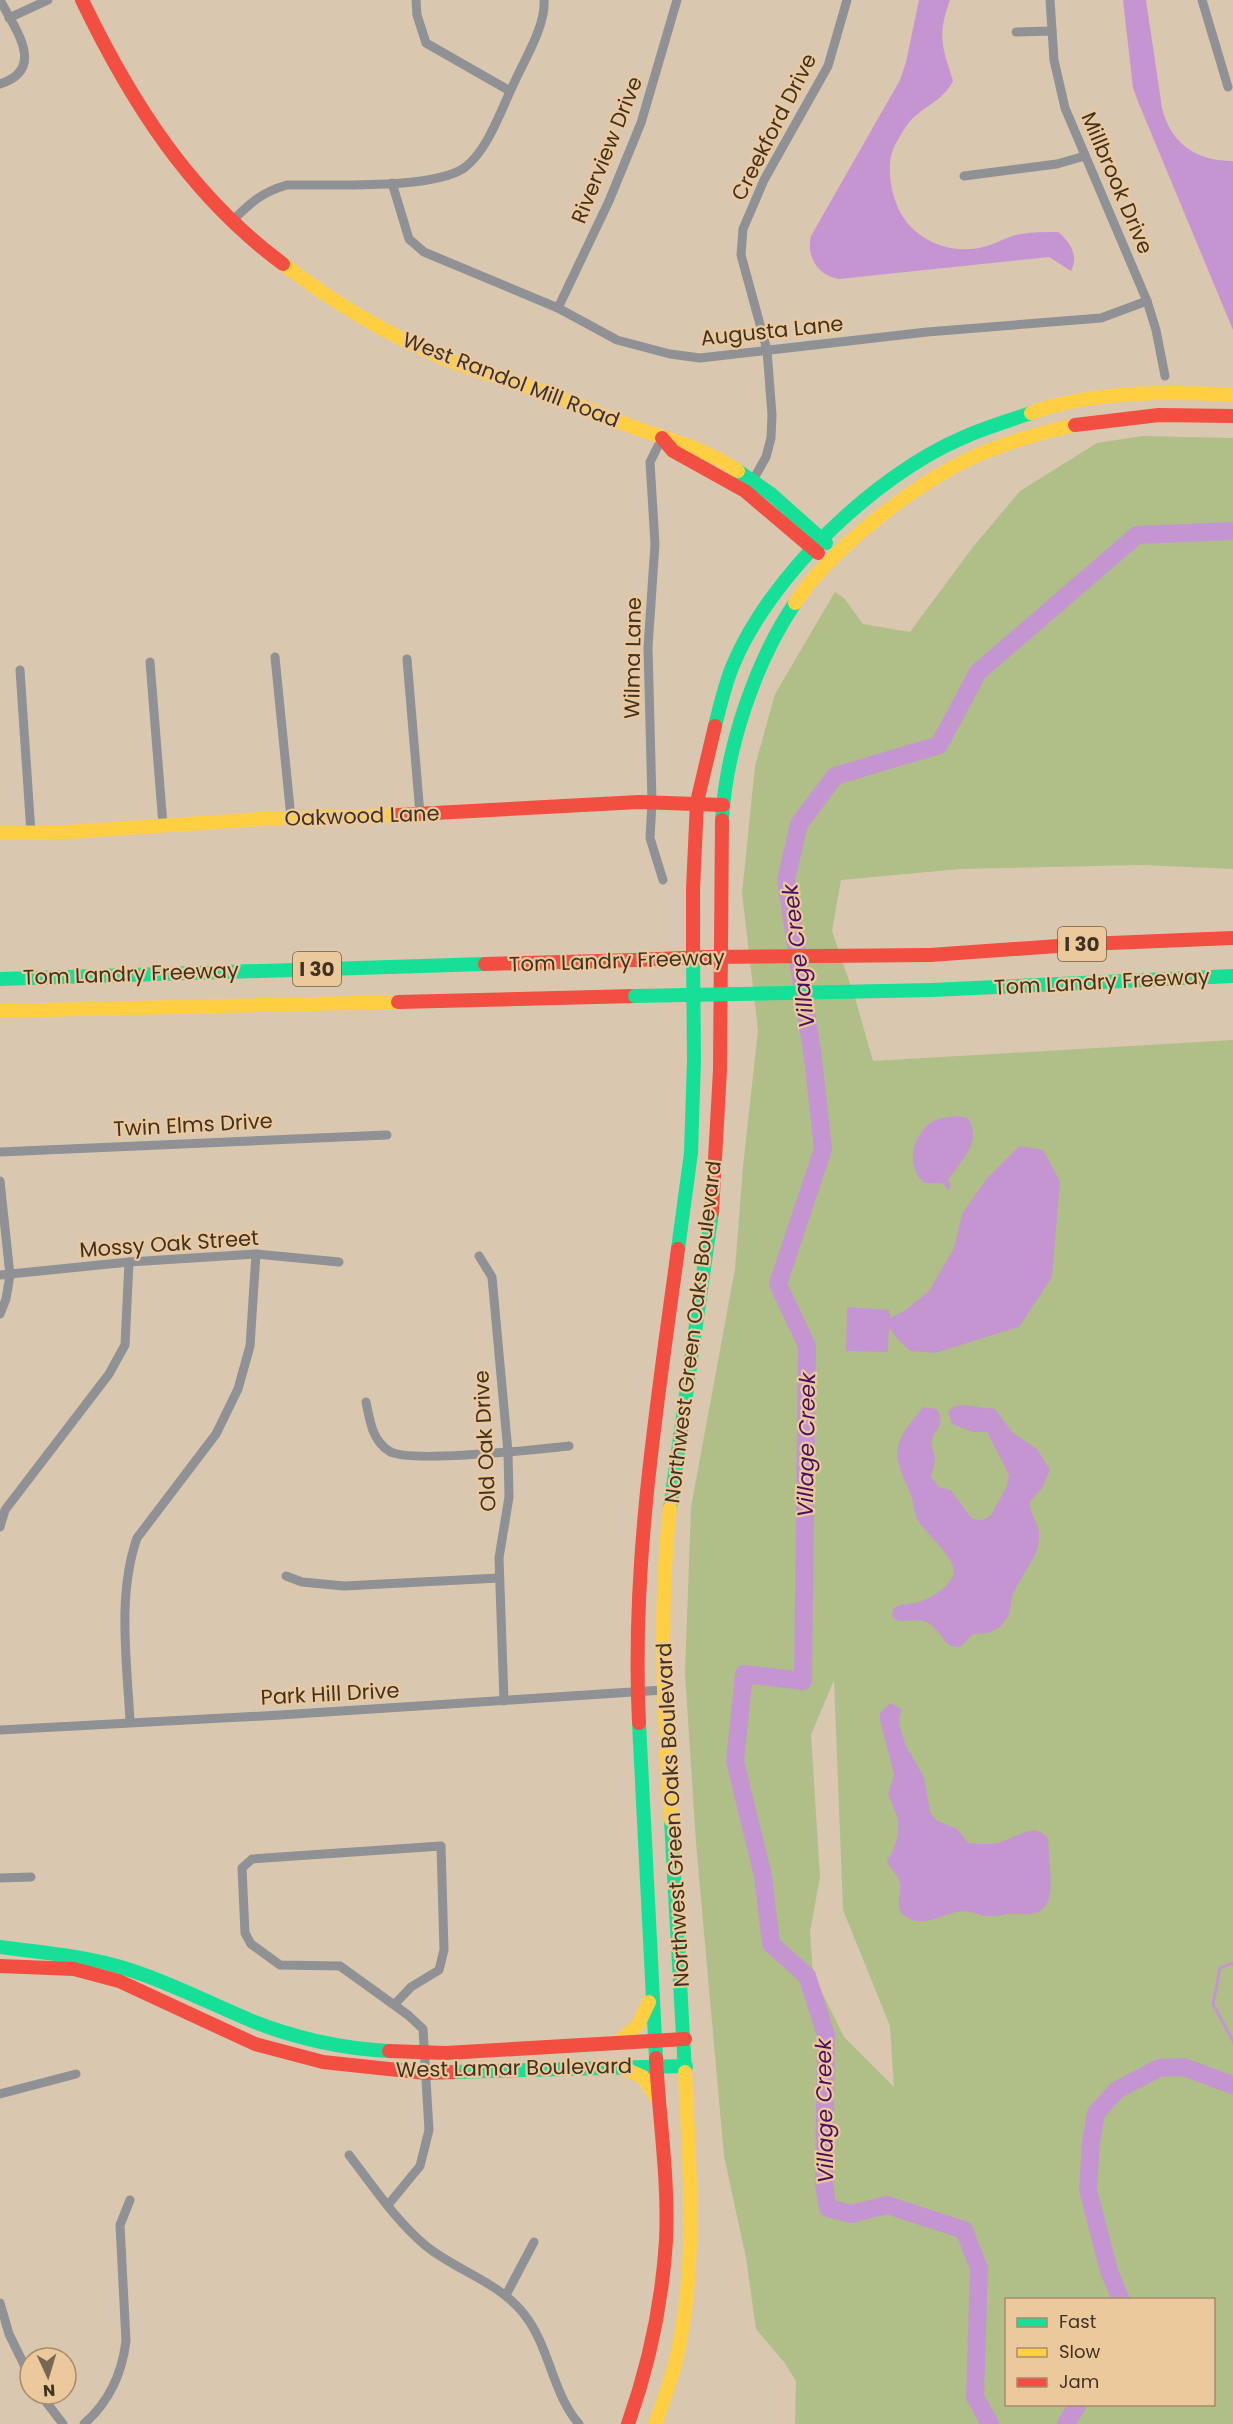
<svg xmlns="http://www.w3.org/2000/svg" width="1233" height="2424" viewBox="0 0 1233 2424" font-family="Poppins,sans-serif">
	<rect width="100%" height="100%" fill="#dac7af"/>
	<path fill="#b0bf88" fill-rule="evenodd" d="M 1143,436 L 1233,438 L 1233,869 L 1141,865 L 960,869 L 841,880 L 832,931 L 855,998 L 873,1061 L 1233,1040 L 1233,2424 L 795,2424 L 796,2381 L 784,2362 L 756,2329 L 746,2258 L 724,2156 L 696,1843 L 685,1673 L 691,1507 L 735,1269 L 743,1167 L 758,1030 L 742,893 L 755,766 L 775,694 L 835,592 L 844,598 L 863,624 L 910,632 L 973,547 L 1020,491 L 1097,443 ZM 834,1680 L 843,1910 L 890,2026 L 894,2087 L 844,2037 L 813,1974 L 810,1932 L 820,1877 L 811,1735 ZM 1006,2300 L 1214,2300 L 1214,2404 L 1006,2404 Z"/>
	<g fill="#c595d1">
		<path d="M 919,0 L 950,0 C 937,36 942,46 953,81 C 944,99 927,105 913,118 C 906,125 900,136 895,145 C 886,162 890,186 896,203 C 909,239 950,257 987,246 C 998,243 1009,236 1021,234 C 1033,232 1046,232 1058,232 C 1070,242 1079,255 1071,271 L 1049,257 L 839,279 C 818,276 806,257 811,236 L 900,80 L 906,62 Z"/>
		<path d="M 1123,0 L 1146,0 L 1162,108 C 1171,144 1196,161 1233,161 L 1233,330 L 1139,104 L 1133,88 Z"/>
		<path d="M 957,1116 L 968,1118 C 983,1142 961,1160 948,1180 L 951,1187 L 948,1190 L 942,1183 L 924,1183 C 906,1166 911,1138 930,1123 C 937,1118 948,1117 957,1116 Z"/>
		<path d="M 1019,1146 L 1043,1150 L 1060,1181 L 1052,1277 L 1019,1327 L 935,1353 L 910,1351 L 898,1340 L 889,1327 L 888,1352 L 846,1351 L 847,1307 L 889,1310 L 890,1318 L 904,1311 L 929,1291 L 954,1248 L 962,1214 L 987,1178 Z"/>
		<path d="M 962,1405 L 995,1409 L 1013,1433 L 1037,1449 L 1050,1470 L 1042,1488 L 1030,1502 L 1030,1508 L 1039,1530 L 1039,1541 L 1036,1553 L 1013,1593 L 1009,1615 L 1000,1627 L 989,1633 L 973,1634 L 960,1647 C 942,1648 942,1630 928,1623 C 916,1616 904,1626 892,1617 L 893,1609 C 901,1603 905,1605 915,1603 C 928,1600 945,1590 952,1578 C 962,1560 923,1533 916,1517 C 914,1510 913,1502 911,1495 C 905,1480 894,1462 898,1446 C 902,1431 914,1419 923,1407 L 937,1409 C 947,1431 932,1426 932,1444 C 931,1449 935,1453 935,1458 C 935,1464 932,1472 931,1477 L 939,1487 L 951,1490 L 972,1519 L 983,1520 L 991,1515 L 1007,1486 L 1009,1475 L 987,1432 L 973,1432 L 952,1424 L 948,1412 L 953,1407 Z"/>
		<path d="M 890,1703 L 901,1709 L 899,1724 L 905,1744 L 924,1777 L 930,1812 L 937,1821 L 957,1829 L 968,1843 C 978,1844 987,1845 997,1843 C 1014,1840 1033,1820 1048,1838 C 1048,1855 1055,1892 1046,1905 C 1036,1919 1022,1913 1008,1914 C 1001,1915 992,1917 985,1916 C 978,1915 970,1911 963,1911 C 946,1912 927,1927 910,1919 C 891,1911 902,1897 900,1884 C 899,1874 889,1869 887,1860 L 892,1853 L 898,1835 L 898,1819 L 888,1794 L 894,1775 L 880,1720 L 880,1713 Z"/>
	</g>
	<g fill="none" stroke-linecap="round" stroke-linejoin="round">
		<path stroke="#c595d1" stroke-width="3" d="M 1233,1963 L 1220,1968 L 1213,2004 L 1233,2041"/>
		<g stroke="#c595d1" stroke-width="18">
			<path d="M 1121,2300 L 1109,2271 L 1088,2190 L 1091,2142 L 1096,2113 L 1117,2090 L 1159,2068 L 1183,2067 L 1233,2085"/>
			<path d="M 990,2424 L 975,2397 L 979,2268 L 964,2230 L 887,2205 L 851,2214 L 828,2208 L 824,2185 L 826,2035 L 807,1976 L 771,1944 L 763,1876 L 735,1761 L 744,1674 L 803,1681 L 807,1346 L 778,1284 L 823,1149 L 813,1058 L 786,880 L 799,824 L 835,776 L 939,745 L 978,672 L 1137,535 L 1233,531"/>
			<path d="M 1066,2424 L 1078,2404"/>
		</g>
		<g stroke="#8f9195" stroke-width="9">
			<path d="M 416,0 L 417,15 L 426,43 L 510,91"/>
			<path d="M 1050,0 L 1054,60 L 1065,108 L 1147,301 L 1156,330 L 1165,376"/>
			<path d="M 1202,0 L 1228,87"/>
			<path d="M 9,18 L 48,0"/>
			<path d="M 1016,32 L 1052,31"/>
			<path d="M 0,84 C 47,69 15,29 0,0"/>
			<path d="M 964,176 L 1057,164 L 1085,156"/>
			<path d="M 392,183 L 409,239 L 424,252 L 558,308 L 617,340 L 670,354 L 700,358 L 927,332 L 1101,318 L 1147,301"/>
			<path d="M 232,221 C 250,203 262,192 287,185 C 329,184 432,190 464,168 C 488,151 502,107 515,81 C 525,59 546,25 544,0"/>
			<path d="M 558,308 L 609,201 L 641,123 L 677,0"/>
			<path d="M 662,438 L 650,462 L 655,544 L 648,647 L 652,802 L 650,838 L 663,880"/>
			<path d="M 753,480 L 766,457 L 771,438 L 772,415 L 767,350 L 741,255 L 743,229 L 764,180 L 828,66 L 847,0"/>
			<path d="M 275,657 L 291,818"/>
			<path d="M 407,659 L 420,814"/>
			<path d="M 150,662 L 163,825"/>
			<path d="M 20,670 L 31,833"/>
			<path d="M 0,1152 L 387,1135"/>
			<path d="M 0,1181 L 10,1275 L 6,1299 L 0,1314"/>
			<path d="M 479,1256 L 492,1277 L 508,1452 L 509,1497 L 499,1558 L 504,1701"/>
			<path d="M 0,1275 L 129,1262 L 256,1254 L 339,1262"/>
			<path d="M 366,1402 C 370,1421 372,1440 389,1451 C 407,1464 541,1449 569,1446"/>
			<path d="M 0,1527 L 5,1510 L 109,1374 L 125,1345 L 129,1262"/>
			<path d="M 286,1576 L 302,1582 L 344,1586 L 499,1578"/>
			<path d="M 130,1721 C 127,1662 117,1595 137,1538 L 216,1434 L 238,1389 L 250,1346 L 256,1254"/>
			<path d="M 0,1730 L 280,1715 L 663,1690"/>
			<path d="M 0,1878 L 31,1877"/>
			<path d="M 0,2094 L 76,2074"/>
			<path d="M 349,2155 C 373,2186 396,2221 426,2246 C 457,2271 499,2282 524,2314 C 550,2347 552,2393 579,2424"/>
			<path d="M 388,2205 L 420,2166 L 429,2130 L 423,2029 L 408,2015 L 340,1966 L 280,1965 L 251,1944 L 245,1933 L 242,1868 L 252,1859 L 441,1846 L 444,1950 L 439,1970 L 411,1987 L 394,2005"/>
			<path d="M 506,2295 L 534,2242"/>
			<path d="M 0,2303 L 9,2334 L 30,2377"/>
			<path d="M 40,2394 L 63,2424"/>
			<path d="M 84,2424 C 109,2402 122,2374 126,2341 L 120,2225 L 130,2200"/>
		</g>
		<g stroke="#16e098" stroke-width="14">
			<path d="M 738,471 L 771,494 L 826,543"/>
			<path d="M 715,726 C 720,706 725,684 733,665 C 770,576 874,476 962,438 C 984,428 1008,421 1031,413"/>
			<path d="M 722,820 C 726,749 755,662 795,603"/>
			<path d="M 0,979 L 485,964"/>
			<path d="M 932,990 L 1233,976"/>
			<path d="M 678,1249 L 691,1153 L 694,1060 L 693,952"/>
			<path d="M 670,1508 L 712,1212"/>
			<path d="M 639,1723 L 656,2058"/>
			<path d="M 671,1820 L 685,2072"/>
			<path d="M 0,1947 C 44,1953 88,1956 130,1970 C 171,1983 211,2004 252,2021 C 294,2038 344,2049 389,2051"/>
			<path d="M 454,2072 L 686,2066"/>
		</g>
		<g stroke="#ffcf43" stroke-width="14">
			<path d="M 283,264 C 330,300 381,331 436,355 C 465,368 496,376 527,386 C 560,397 592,411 625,424 C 664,439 703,447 738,471"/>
			<path d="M 1031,413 C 1089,391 1172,391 1233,395"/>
			<path d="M 795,603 C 831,549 912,486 971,458 C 1004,443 1039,433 1075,425"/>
			<path d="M 0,833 L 66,832 L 264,819 L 397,815"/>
			<path d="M 0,1011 L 398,1002"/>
			<path d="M 670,1508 C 658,1611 664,1716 671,1820"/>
			<path d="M 618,2042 L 638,2025 L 649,2002"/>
			<path d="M 625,2069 L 643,2077 L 656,2097"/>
			<path d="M 655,2424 C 665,2397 675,2370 680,2341 C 697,2252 689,2161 685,2072"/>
		</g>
		<g stroke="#f24e42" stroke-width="14">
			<path d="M 82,0 C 131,102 190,195 283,264"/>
			<path d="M 1075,425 L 1159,415 L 1233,416"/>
			<path d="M 662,438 L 673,451 L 745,491 L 818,553"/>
			<path d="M 397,815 L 639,802 L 723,805"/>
			<path d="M 693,952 L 693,889 L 697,802 L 715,726"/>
			<path d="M 930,955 L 1086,944 L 1233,938"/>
			<path d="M 485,964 L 635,960"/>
			<path d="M 398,1002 L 635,996"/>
			<path d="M 712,1212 L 720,1070 L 722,820"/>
			<path d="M 639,1723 C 631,1564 657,1406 678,1249"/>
			<path d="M 0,1966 L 74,1969 L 119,1981 L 255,2044 L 323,2062 L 426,2073 L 454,2072"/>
			<path d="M 389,2051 L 446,2053 L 685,2039"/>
			<path d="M 628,2424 C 649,2365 662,2303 666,2241 C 669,2180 659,2118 656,2058"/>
		</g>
		<path stroke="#16e098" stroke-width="14" d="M 635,996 L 932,990"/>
		<path stroke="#f24e42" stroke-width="14" d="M 635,960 L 707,957 L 930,955"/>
	</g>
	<g text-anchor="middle" stroke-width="4.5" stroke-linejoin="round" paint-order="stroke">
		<g fill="#ecc89d" stroke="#745f46" stroke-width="1.5">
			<rect x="1058" y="927" width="48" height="34" rx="4.5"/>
			<rect x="293" y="952" width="48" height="34" rx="4.5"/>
		</g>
		<g font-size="20" font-weight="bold" fill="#403220">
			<text x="1082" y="951">I 30</text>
			<text x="317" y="976">I 30</text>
		</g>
		<g font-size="21" fill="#403220" stroke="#ecc89d">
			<text transform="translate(774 127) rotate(-63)" y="7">Creekford Drive</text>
			<text transform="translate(607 150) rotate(-68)" y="7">Riverview Drive</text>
			<text transform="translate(1117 183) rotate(67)" y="7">Millbrook Drive</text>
			<text transform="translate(772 331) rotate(-6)" y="7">Augusta Lane</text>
			<text transform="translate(511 380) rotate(21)" y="7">West Randol Mill Road</text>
			<text transform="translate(633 658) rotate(-89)" y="7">Wilma Lane</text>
			<text transform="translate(362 816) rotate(-2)" y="7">Oakwood Lane</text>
			<text transform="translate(617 961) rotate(-2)" y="7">Tom Landry Freeway</text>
			<text transform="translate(131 974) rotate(-2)" y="7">Tom Landry Freeway</text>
			<text transform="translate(1102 982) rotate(-3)" y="7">Tom Landry Freeway</text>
			<text transform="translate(193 1125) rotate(-3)" y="7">Twin Elms Drive</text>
			<text transform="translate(169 1244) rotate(-4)" y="7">Mossy Oak Street</text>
			<text transform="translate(693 1332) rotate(-83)" y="7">Northwest Green Oaks Boulevard</text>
			<text transform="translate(485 1441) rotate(-93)" y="7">Old Oak Drive</text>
			<text transform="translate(330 1694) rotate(-3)" y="7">Park Hill Drive</text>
			<text transform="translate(673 1815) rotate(-93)" y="7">Northwest Green Oaks Boulevard</text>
			<text transform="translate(514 2068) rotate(-1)" y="7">West Lamar Boulevard</text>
		</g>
		<g font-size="22" font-style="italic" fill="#4a0d66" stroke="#ecc89d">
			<text transform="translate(798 956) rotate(-97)" y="8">Village Creek</text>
			<text transform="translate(806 1445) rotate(-89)" y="8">Village Creek</text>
			<text transform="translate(824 2111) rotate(-91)" y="8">Village Creek</text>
		</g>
	</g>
	<rect x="1005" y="2298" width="210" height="108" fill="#ecc89d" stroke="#a78c6b" stroke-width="1.5"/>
	<rect x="1017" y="2318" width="30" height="9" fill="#16e098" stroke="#a78c6b" stroke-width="1.5"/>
	<text x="1059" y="2328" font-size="18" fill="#403220">Fast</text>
	<rect x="1017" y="2348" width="30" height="9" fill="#ffcf43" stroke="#a78c6b" stroke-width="1.5"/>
	<text x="1059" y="2358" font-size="18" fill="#403220">Slow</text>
	<rect x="1017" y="2378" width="30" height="9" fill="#f24e42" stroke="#a78c6b" stroke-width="1.5"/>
	<text x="1059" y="2388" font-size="18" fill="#403220">Jam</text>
	<g transform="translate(48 2376) rotate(176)"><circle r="28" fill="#ecc89d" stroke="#a78c6b" stroke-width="1.5"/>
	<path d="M0-4.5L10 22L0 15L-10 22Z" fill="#766652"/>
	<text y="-9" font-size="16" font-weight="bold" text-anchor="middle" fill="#403220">N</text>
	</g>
</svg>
